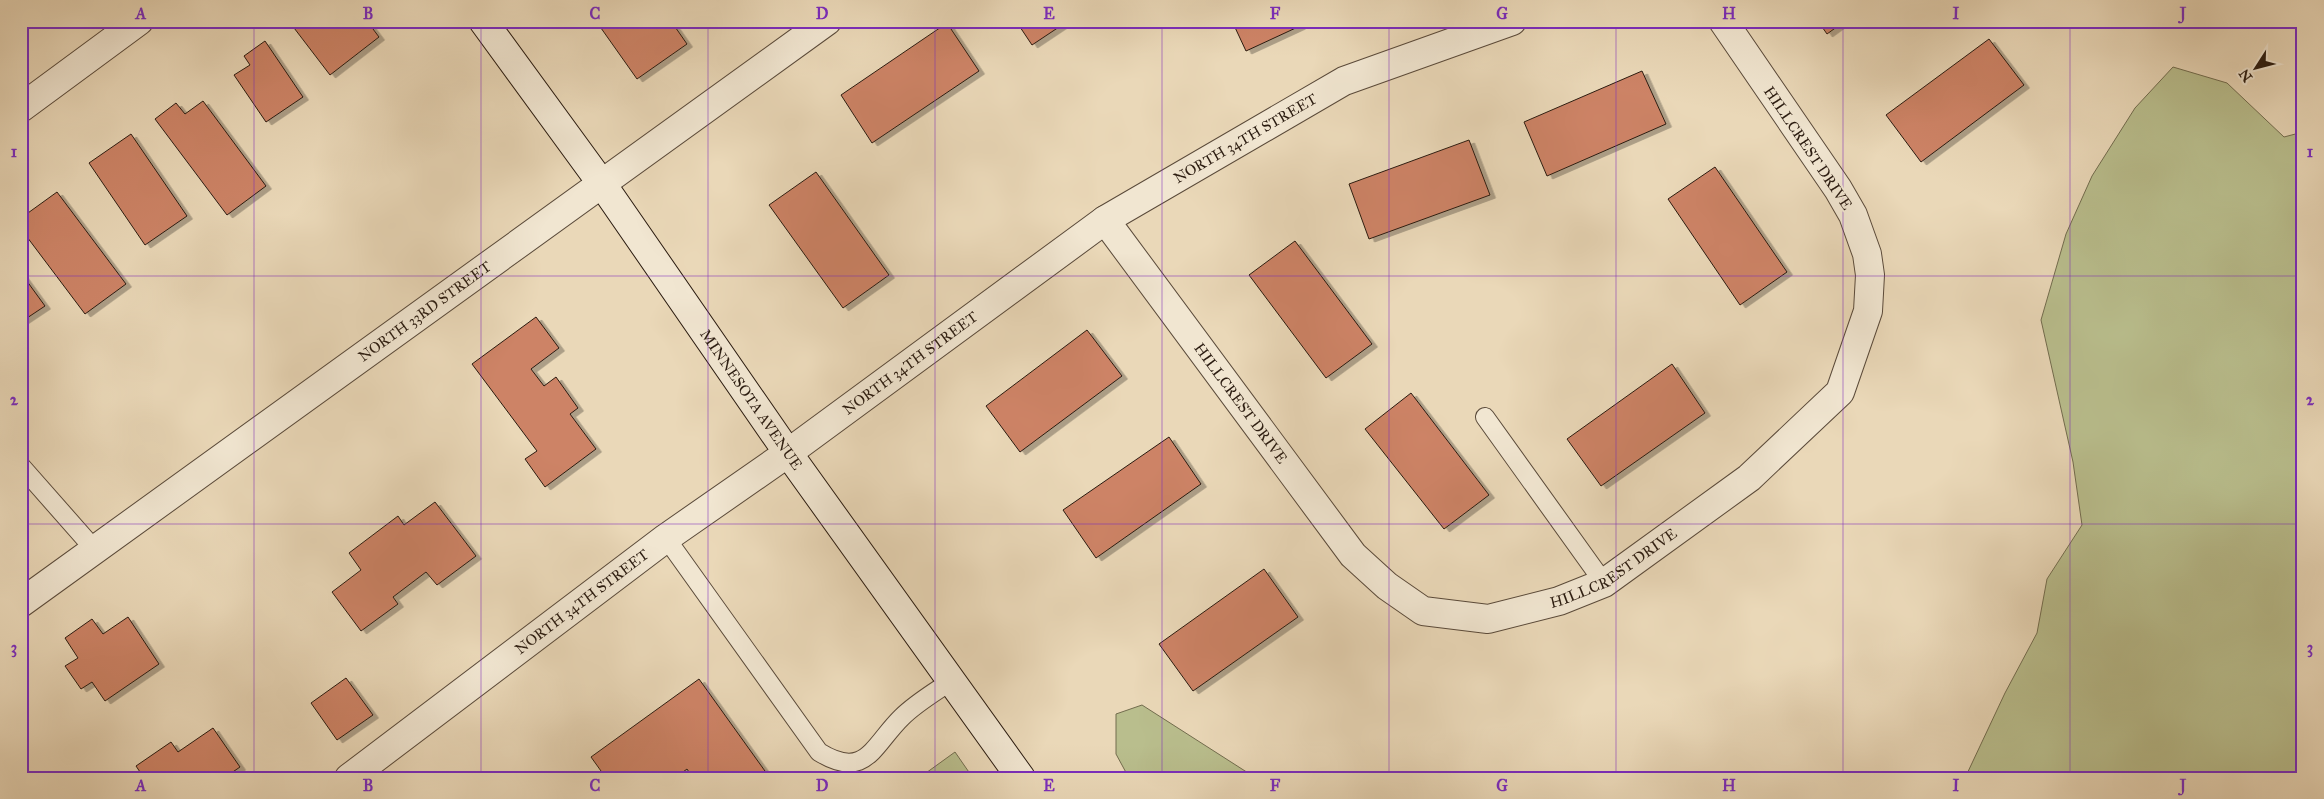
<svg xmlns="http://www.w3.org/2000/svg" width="2324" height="799" viewBox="0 0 2324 799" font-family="'IM FELL Great Primer',serif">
	<defs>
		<filter id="shadow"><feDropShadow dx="5.5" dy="3" stdDeviation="0" flood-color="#0004"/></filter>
	</defs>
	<rect width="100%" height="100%" fill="#ead8b8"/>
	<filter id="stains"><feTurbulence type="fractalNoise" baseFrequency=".004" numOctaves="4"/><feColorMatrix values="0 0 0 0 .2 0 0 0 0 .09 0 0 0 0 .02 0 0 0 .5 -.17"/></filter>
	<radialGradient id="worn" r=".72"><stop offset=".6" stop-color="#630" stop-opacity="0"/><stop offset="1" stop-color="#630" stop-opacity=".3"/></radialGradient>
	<g fill="#b9be8d" stroke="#726c4e">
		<path d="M 2173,67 L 2227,83 L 2284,137 L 2303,132 L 2303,778 L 1965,778 L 2005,693 L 2037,633 L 2047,579 L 2082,525 L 2073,462 L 2041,320 L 2066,234 L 2092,176 L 2135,108 Z"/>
		<path d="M 1142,705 L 1256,778 L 1129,778 L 1116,754 L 1116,714 Z"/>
		<path d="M 955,752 L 973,778 L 919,778 Z"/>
	</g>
	<g fill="#cd8366" stroke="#2a1b10" filter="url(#shadow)">
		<path d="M 295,21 L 367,21 L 379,37 L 330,75 L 291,24 Z"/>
		<path d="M 596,21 L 671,21 L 687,44 L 637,79 Z"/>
		<path d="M 1016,21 L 1068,21 L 1032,45 Z"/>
		<path d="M 1232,21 L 1298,21 L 1300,26 L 1246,51 Z"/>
		<path d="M 1818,21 L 1845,21 L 1827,34 Z"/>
		<path d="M 947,23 L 979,71 L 872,143 L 841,95 Z"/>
		<path d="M 1989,39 L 2024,85 L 1921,162 L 1886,115 Z"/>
		<path d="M 265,41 L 303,97 L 266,122 L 234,75 L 250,65 L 244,56 Z"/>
		<path d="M 1642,71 L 1666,124 L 1547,176 L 1524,122 Z"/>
		<path d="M 203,101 L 266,186 L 227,215 L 155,119 L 176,103 L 185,114 Z"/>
		<path d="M 131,134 L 187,216 L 145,245 L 89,163 Z"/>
		<path d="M 1469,140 L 1490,195 L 1369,239 L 1349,184 Z"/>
		<path d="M 1715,167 L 1787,272 L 1740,305 L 1668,199 Z"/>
		<path d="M 816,172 L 889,275 L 843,308 L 769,205 Z"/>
		<path d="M 57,192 L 126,284 L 85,314 L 21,229 L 21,218 Z"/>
		<path d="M 1295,241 L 1372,344 L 1326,378 L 1249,275 Z"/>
		<path d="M 21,273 L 45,306 L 21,322 Z"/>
		<path d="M 536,317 L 559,348 L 531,369 L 544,386 L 556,377 L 578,408 L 570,414 L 596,449 L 545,487 L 525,459 L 537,451 L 472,364 Z"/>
		<path d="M 1087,330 L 1122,376 L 1020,452 L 986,406 Z"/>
		<path d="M 1672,364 L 1705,413 L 1601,486 L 1567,439 Z"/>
		<path d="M 1411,393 L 1489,495 L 1444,529 L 1365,429 Z"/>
		<path d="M 1169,437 L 1201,484 L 1096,558 L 1063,510 Z"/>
		<path d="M 435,502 L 476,556 L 437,585 L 426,572 L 393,597 L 398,604 L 361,631 L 332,592 L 361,570 L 349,553 L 398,516 L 404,525 Z"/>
		<path d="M 1264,569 L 1298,617 L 1193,691 L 1159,644 Z"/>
		<path d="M 128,617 L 159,664 L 105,701 L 92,682 L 81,689 L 65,666 L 78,658 L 65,638 L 92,619 L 103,634 Z"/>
		<path d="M 346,678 L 373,715 L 337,740 L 311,703 Z"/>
		<path d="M 699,679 L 770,778 L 693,778 L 687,769 L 675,778 L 606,778 L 591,757 Z"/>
		<path d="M 213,728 L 240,767 L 224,778 L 144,778 L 136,766 L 171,742 L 178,752 Z"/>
	</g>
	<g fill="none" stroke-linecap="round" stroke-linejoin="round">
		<defs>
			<g id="service">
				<path d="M 1485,417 L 1604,583"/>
				<path d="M 21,466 L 95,550"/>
				<path d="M 666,538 L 819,752 C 866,781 873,745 902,717 C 916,703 935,692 951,681"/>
			</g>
			<g id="minor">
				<path d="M 21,108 L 139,21"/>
				<path id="s1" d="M 1105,220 L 1353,555 L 1387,586 L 1423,611 L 1488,619 L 1559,601 L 1604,583 L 1749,478 L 1840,392 L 1868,311 L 1870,275 L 1867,254 L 1853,215 L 1838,189 L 1723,21"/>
				<path id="s2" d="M 21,603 L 827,21"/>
				<path id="s3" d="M 349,778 L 666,538 L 788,453 L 1105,220 L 1344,81 L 1512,21"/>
			</g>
			<g id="secondary">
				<path id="s4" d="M 483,21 L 602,184 L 788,453 L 1021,778"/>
			</g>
		</defs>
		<use href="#service" stroke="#5a4a3a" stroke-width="20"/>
		<use href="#minor" stroke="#5a4a3a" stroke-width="30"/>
		<use href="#secondary" stroke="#2a1b10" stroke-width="30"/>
		<use href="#service" stroke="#f1e6d1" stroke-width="18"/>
		<use href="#minor" stroke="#f1e6d1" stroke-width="28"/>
		<use href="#secondary" stroke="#f1e6d1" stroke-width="28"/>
	</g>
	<path fill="none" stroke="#7b2cbf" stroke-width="1" stroke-opacity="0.55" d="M 254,21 L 254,778M 481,21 L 481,778M 708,21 L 708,778M 935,21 L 935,778M 1162,21 L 1162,778M 1389,21 L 1389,778M 1616,21 L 1616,778M 1843,21 L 1843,778M 2070,21 L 2070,778M 21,276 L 2303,276M 21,524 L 2303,524"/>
	<g text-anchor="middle" stroke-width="4" stroke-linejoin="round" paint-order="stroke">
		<g font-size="15" fill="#2a1b10" stroke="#f1e6d1">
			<text dy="5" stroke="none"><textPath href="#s3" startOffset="1102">NORTH 34TH STREET</textPath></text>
			<text transform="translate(1808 148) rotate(56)" y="5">HILLCREST DRIVE</text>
			<text dy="5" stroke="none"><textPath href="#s2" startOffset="498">NORTH 33RD STREET</textPath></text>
			<text dy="5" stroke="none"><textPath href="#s3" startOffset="698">NORTH 34TH STREET</textPath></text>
			<text dy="5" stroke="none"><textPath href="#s4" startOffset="464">MINNESOTA AVENUE</textPath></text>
			<text dy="5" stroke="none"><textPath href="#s1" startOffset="228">HILLCREST DRIVE</textPath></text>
			<text dy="5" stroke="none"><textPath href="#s1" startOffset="709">HILLCREST DRIVE</textPath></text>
			<text dy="5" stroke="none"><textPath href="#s3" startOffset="292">NORTH 34TH STREET</textPath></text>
		</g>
	</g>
	<rect width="2324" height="799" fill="none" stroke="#ead8b8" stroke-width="55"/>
	<g transform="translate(2256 68) rotate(234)" stroke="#f1e6d1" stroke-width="4" paint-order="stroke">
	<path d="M0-4L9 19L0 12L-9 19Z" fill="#2a1b10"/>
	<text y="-8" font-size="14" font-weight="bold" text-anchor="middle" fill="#2a1b10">N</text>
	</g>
	<rect x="28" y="28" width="2268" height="744" fill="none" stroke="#7b2cbf" stroke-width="2"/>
	<g font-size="16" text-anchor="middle" font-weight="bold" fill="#7b2cbf">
		<text x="141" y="19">A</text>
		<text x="368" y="19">B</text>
		<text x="595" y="19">C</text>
		<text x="822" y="19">D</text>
		<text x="1049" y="19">E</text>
		<text x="1275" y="19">F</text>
		<text x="1502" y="19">G</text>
		<text x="1729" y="19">H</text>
		<text x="1956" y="19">I</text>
		<text x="2183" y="19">J</text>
		<text x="14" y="157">1</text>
		<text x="2310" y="157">1</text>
		<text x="14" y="405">2</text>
		<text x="2310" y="405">2</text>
		<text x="14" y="653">3</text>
		<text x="2310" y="653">3</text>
		<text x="141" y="791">A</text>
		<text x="368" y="791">B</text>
		<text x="595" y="791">C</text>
		<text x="822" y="791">D</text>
		<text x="1049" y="791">E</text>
		<text x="1275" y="791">F</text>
		<text x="1502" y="791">G</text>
		<text x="1729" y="791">H</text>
		<text x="1956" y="791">I</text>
		<text x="2183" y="791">J</text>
	</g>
	<rect width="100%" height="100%" filter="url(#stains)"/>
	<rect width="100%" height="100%" fill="url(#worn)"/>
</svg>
